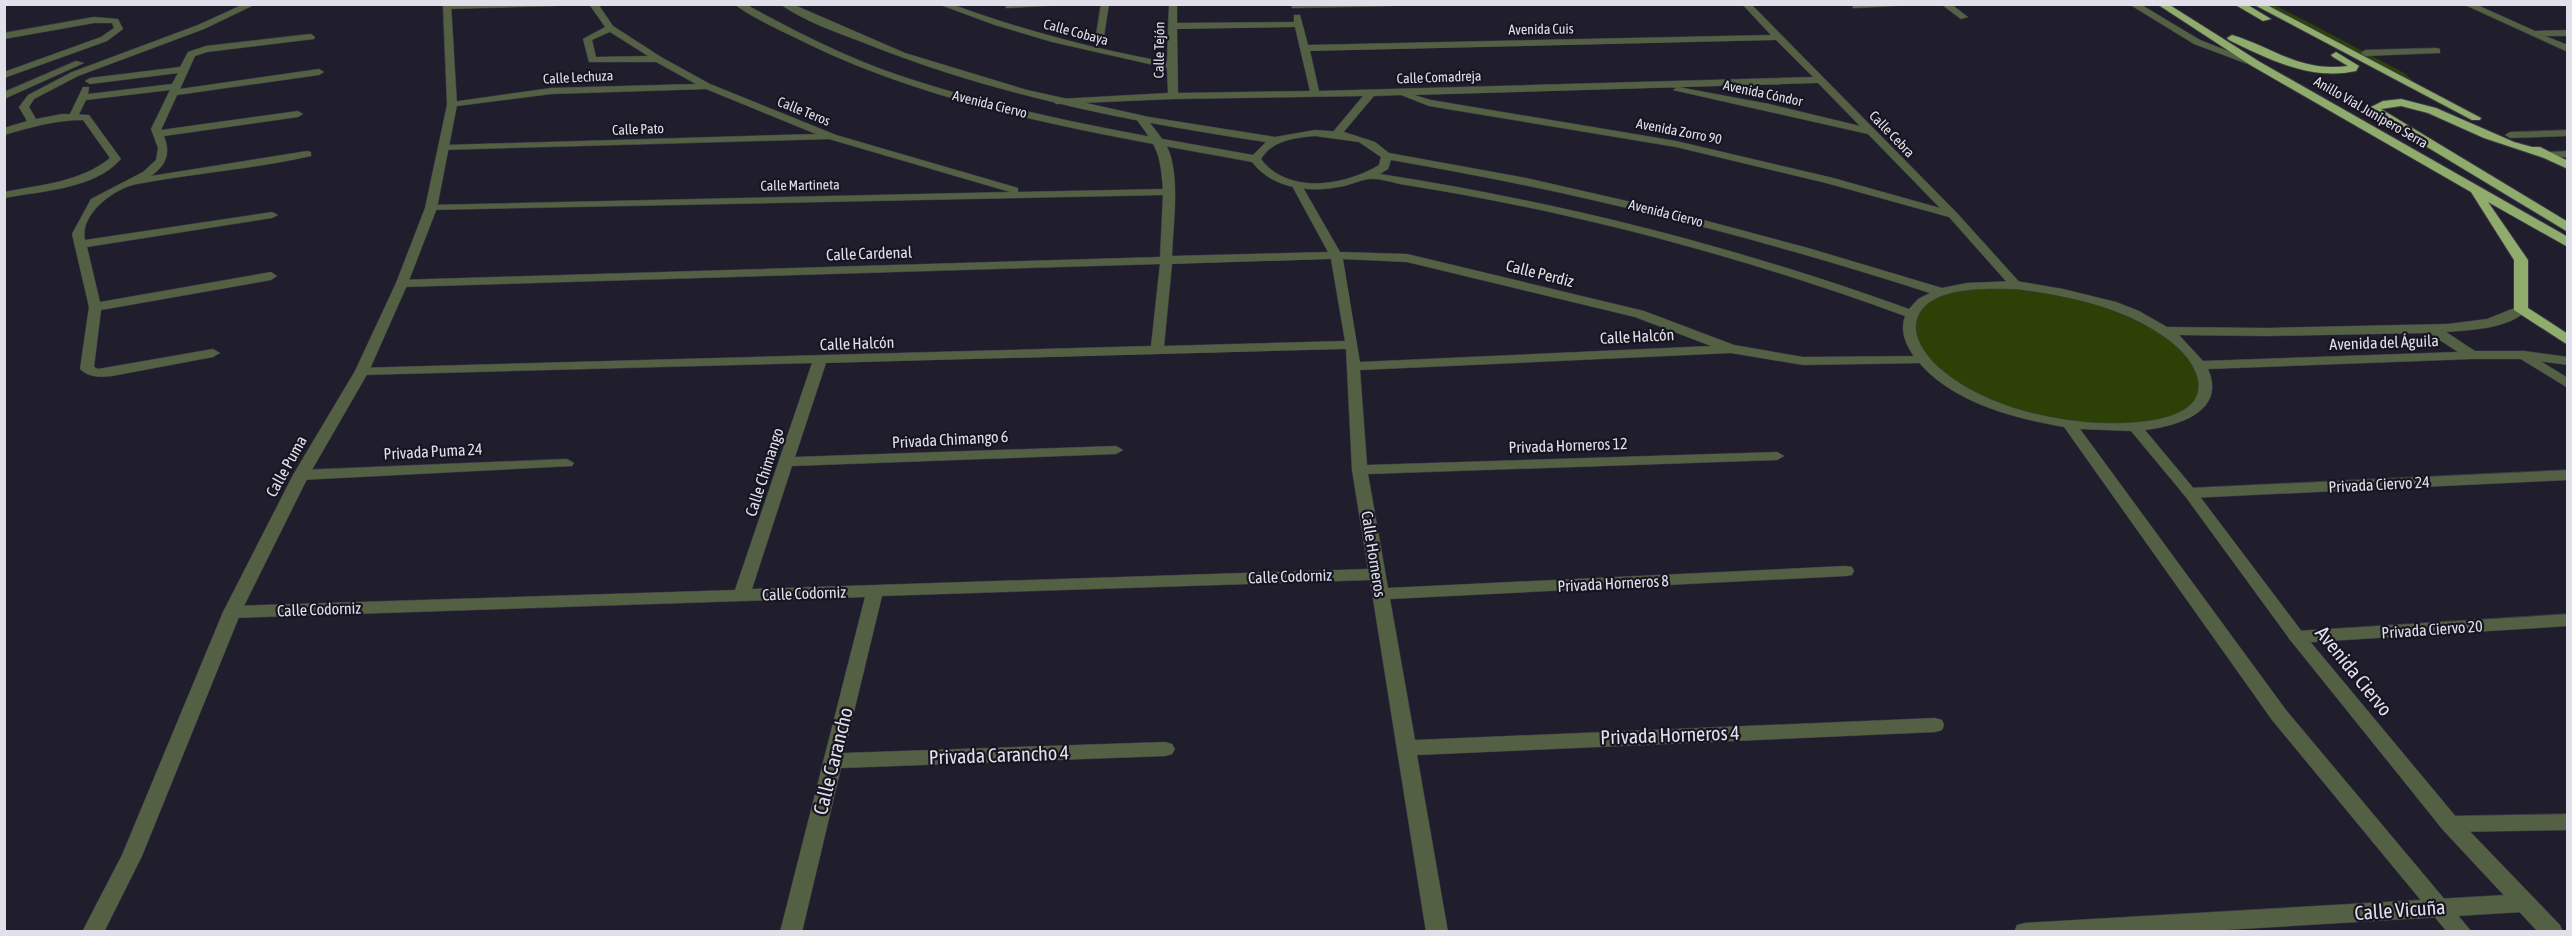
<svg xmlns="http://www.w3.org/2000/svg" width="2572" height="936" viewBox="0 0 2572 936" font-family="'Asap Condensed',sans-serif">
	<rect width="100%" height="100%" fill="#201e2c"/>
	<g fill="#2d4107">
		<path d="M 2257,5 L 2274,5 L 2306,21 L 2404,73 L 2428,94 Z"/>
		<path d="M 2016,285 L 2094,300 L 2184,345 L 2207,385 L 2181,416 L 2135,427 L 2069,424 L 1983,399 L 1922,359 L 1911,314 L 1941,292 Z"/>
	</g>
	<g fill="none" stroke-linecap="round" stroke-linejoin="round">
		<defs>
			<g id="service">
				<path d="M 2437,48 L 2440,49 L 2440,53 L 2365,56 L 2361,53 L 2365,50 Z"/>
				<path d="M 2568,130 L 2568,136 L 2510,138 L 2505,135 L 2510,132 Z"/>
				<path d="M 2568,151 L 2568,157 L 2546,158 L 2541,155 L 2546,152 Z"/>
				<path d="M 2524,351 L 2568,378 L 2568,388 L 2519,358 L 2517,355 L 2519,352 Z"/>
			</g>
			<g id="minor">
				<path d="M 589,4 L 598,4 L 613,26 L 661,57 L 710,84 L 836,135 L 1018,188 L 1018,192 L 1163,189 C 1160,153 1158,149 1137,120 L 1146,118 C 1155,130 1167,142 1171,157 C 1179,188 1173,225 1172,256 L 1328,252 L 1291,184 L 1296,181 L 1301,184 L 1340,252 L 1407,254 L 1644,311 L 1734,345 L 1803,357 L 1927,356 L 1929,359 L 1927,362 L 1922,363 L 1803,365 L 1731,353 L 1360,370 L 1367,465 L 1777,452 L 1784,456 L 1777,460 L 1368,474 L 1388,588 L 1846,566 L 1852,567 L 1854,571 L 1852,575 L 1846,576 L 1390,599 L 1415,740 L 1935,718 L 1942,720 L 1944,725 L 1942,730 L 1935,732 L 1417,755 L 1448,932 L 1426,932 L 1370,580 L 882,596 L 844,753 L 1165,742 L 1172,744 L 1175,749 L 1172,754 L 1165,756 L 841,768 L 802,932 L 780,932 L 865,597 L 232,618 L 226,616 L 223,612 L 226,608 L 232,606 L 735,590 L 812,363 L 362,375 L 357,374 L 355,371 L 357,368 L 1151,346 L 1160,264 L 402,287 L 396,283 L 398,280 L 1160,257 L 1163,195 L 427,210 L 425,208 L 431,205 L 1010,192 L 829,139 L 441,150 L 441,146 L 445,145 L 816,134 L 706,89 L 551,94 L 449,107 L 449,103 L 452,102 L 551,88 L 696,84 L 656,62 L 589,62 L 583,39 L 605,27 ZM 610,32 L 648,56 L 596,57 L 592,40 ZM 1331,259 L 1345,341 L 1164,346 L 1172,264 ZM 1343,259 L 1407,262 L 1635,317 L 1711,346 L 1360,362 ZM 1346,349 L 1352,470 L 1368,569 L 752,589 L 792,466 L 1116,454 L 1123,450 L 1116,446 L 795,457 L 826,363 Z"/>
				<path d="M 938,4 L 951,4 C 1022,30 1093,49 1167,62 L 1169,4 L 1177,4 L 1177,23 L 1294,22 L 1294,15 L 1300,15 L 1308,45 L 1771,35 L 1742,4 L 1751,4 L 1957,213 L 2022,285 L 2020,288 L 2012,288 L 1949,217 L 1826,183 L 1676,147 L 1429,106 L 1401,95 L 1374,96 L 1341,135 L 1337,136 L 1332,133 L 1363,96 L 1173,99 L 1056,104 L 1054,102 L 1059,99 L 1168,93 L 1167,68 L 1052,42 L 995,25 ZM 1295,27 L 1310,91 L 1178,93 L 1177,29 ZM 1776,40 L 1813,77 L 1319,91 L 1310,51 ZM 1818,83 L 1860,126 L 1769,104 L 1678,87 L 1673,90 L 1868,134 L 1940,208 L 1833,178 L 1676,141 L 1431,100 L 1414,95 Z"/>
				<path d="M 1006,4 L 1079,4 L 1009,8 L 1006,8 Z"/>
				<path d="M 1101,4 L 1109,4 L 1104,36 L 1100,39 L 1096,36 Z"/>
				<path d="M 1292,4 L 1396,4 L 1392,6 L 1295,8 L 1292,8 Z"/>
				<path d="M 1853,4 L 1930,4 L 1856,8 L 1853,8 Z"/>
				<path d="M 1941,4 L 1951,4 L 1968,17 L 1961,19 Z"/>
				<path d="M 2129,4 L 2140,4 L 2200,40 L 2261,64 L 2253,66 L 2194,44 Z"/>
				<path d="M 2463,4 L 2475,4 L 2535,31 L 2568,30 L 2568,36 L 2545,36 L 2568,45 L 2568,52 Z"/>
				<path d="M 448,5 L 448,4 L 558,4 L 554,6 L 445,9 L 444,7 Z"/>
				<path d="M 94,17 L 118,19 L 123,29 L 107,41 L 4,78 L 4,72 L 101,37 L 114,28 L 112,23 L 94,23 L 4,39 L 4,33 Z"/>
				<path d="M 311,34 L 315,37 L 314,39 L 207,52 L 195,56 L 180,89 L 319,69 L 324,72 L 319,75 L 177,95 L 161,130 L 298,111 L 303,114 L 298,117 L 164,136 C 171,154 166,165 151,176 L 307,151 L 311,152 L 311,156 C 254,169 194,173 137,184 C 114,188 79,215 85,240 L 272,212 L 278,215 L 272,218 L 87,247 L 100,302 L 271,272 L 277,276 L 271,280 L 101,310 L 94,367 L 98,369 L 213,349 L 220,353 L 213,357 L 112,376 C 100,377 89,378 80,369 L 89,307 L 72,234 L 91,199 L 143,172 L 156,160 L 158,148 L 151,129 L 170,90 L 86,100 L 77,118 L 69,116 L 83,87 L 89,87 L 88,94 L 172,84 L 178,73 L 90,84 L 85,81 L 90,78 L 180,67 L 188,52 L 206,46 Z"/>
				<path d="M 567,459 L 574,463 L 572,466 L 301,480 L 293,475 L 301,470 Z"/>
				<path d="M 2568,470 L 2568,480 L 2190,498 L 2182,493 L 2190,488 Z"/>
				<path d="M 2568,614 L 2568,626 L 2297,643 L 2291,641 L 2288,637 L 2291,633 L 2297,631 Z"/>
				<path d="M 2568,814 L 2568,830 L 2450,832 L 2443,830 L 2440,824 L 2443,818 L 2450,816 Z"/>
				<path d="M 2523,894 L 2531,897 L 2534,903 L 2531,909 L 2523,912 L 2191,932 L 2014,932 L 2017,925 L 2025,923 Z"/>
			</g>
			<g id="tertiary">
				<path d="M 244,4 L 256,4 L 204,29 L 78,76 L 34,99 L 29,107 L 36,119 L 62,114 L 89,115 L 121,159 C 95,189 41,191 4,198 L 4,192 C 40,185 81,182 110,158 L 83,120 C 55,120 32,127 4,135 L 4,128 L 27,121 L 19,107 L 28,95 L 72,72 L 198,25 Z"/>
				<path d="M 443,4 L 451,4 L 457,105 L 437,208 L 408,283 L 369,371 L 309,475 L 241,612 L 142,856 L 104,932 L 82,932 L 122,855 L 223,612 L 293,475 L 355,371 L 396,283 L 425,208 L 447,105 Z"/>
				<path d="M 734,4 L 745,4 C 795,31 845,57 898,75 C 1013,114 1134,134 1253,155 L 1266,142 C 1130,122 995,95 867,44 C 839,33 805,22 780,4 L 792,4 L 905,53 L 1027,90 L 1149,117 L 1275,137 L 1315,130 L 1344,132 L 1375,142 L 1389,153 L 1526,178 L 1666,210 L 1808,248 L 1942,288 L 1967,283 L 2016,281 L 2063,289 L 2116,302 L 2139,311 L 2167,327 L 2267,328 L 2448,324 L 2487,319 L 2517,307 L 2525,307 L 2527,310 C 2509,329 2470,330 2446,332 L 2475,351 L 2524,351 L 2568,357 L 2568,365 L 2524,359 L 2472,359 L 2208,369 C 2227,412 2177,426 2145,430 L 2195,490 L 2303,633 L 2457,818 L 2560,925 L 2563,932 L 2538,932 L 2443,830 L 2291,641 L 2185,496 L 2131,431 L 2080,429 L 2286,710 L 2472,932 L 2447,932 L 2272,720 L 2064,427 C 2012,418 1946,401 1913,355 C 1905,343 1900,330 1905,316 C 1741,256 1573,211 1400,184 C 1391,182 1378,178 1369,179 C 1359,180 1349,186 1338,187 C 1307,193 1272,188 1252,162 C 1100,134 942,110 802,41 C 780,30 754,19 734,4 ZM 1315,136 L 1359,142 L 1381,157 L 1379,165 C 1344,186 1288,195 1261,159 C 1273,140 1294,138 1315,136 ZM 1391,160 C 1574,191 1753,236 1930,293 L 1918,299 L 1909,309 C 1737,247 1561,202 1380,174 L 1388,169 ZM 2016,289 C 2069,296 2121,306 2166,338 C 2180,348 2195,363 2198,380 C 2206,424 2126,424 2098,423 C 2043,420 1975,403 1934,363 C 1923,351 1912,335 1917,319 C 1928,285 1988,289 2016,289 ZM 2429,333 L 2458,352 L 2203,361 L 2179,335 L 2267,336 Z"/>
				<path d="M 76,61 L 84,63 L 4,99 L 4,92 Z"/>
			</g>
			<g id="trunk">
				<path d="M 2157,4 L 2168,4 L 2260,62 L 2568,237 L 2568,247 L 2488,202 L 2528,260 L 2528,308 L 2568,334 L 2568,345 L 2514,310 L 2514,260 L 2471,192 L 2252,66 Z"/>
				<path d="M 2234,4 L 2246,4 L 2271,19 L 2263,21 Z"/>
				<path d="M 2253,4 L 2265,4 L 2481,118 L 2480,120 L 2472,120 Z"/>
				<path d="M 2232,35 C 2275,48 2298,72 2348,66 L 2333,57 L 2331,55 L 2336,52 L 2359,66 L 2356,71 C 2311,81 2268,59 2229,40 L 2227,38 Z"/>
				<path d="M 2401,99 L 2436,108 L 2514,142 L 2532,147 L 2540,147 L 2568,161 L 2568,169 L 2544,158 L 2484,138 L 2428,113 L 2401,106 L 2381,109 L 2568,222 L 2568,232 L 2374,115 L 2369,108 L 2383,101 Z"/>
			</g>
		</defs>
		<use href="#service" stroke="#3b3947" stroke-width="1"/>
		<use href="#minor" stroke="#3b3947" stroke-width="1"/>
		<use href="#tertiary" stroke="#3b3947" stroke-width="1"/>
		<use href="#trunk" stroke="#3b3947" stroke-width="2"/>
		<use href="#service" fill="#536044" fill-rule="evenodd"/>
		<use href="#minor" fill="#536044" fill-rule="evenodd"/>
		<use href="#tertiary" fill="#536044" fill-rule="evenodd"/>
		<use href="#trunk" fill="#90ac6c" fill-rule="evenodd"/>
	</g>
	<g text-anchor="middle" stroke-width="4.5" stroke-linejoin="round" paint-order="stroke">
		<g font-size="14" fill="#e1e0ea" stroke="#171522">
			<text transform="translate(1541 29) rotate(-1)" y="5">Avenida Cuis</text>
			<text transform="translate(1076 32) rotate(15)" y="5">Calle Cobaya</text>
			<text transform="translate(1159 50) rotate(-89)" y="5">Calle Tejón</text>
			<text transform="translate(578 77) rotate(-3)" y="5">Calle Lechuza</text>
			<text transform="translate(1439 77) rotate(-2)" y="5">Calle Comadreja</text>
			<text transform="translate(1763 93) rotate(12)" y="5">Avenida Cóndor</text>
			<text transform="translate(990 104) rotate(14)" y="5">Avenida Ciervo</text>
			<text transform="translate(804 111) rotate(22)" y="5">Calle Teros</text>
			<text transform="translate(2371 112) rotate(30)" y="5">Anillo Vial Junípero Serra</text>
			<text transform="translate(638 129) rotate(-2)" y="5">Calle Pato</text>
			<text transform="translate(1679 131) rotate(11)" y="5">Avenida Zorro 90</text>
			<text transform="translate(1892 134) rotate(46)" y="5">Calle Cebra</text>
			<text transform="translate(800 185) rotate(-1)" y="5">Calle Martineta</text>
			<text transform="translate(1666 213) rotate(14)" y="5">Avenida Ciervo</text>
		</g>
		<g font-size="16" fill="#e1e0ea" stroke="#171522">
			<text transform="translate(869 253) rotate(-2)" y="6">Calle Cardenal</text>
			<text transform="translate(1540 273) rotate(14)" y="6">Calle Perdiz</text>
			<text transform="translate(1637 336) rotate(-3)" y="6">Calle Halcón</text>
			<text transform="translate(2384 342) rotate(-2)" y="6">Avenida del Águila</text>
			<text transform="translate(857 343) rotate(-2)" y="6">Calle Halcón</text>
			<text transform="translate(950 439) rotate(-3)" y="6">Privada Chimango 6</text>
			<text transform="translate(1568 445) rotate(-2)" y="6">Privada Horneros 12</text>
			<text transform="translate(433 451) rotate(-3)" y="6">Privada Puma 24</text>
			<text transform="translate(286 466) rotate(-61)" y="6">Calle Puma</text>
			<text transform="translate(764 472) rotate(-72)" y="6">Calle Chimango</text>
			<text transform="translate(2379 484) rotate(-3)" y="6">Privada Ciervo 24</text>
			<text transform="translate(1374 554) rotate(81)" y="6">Calle Horneros</text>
			<text transform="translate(1290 576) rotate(-2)" y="6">Calle Codorniz</text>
			<text transform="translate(1613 583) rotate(-3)" y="6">Privada Horneros 8</text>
			<text transform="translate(804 593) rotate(-2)" y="6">Calle Codorniz</text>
			<text transform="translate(319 609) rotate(-2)" y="6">Calle Codorniz</text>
			<text transform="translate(2432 629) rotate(-4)" y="6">Privada Ciervo 20</text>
		</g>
		<g font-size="20" fill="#e1e0ea" stroke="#171522">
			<text transform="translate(2354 671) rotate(51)" y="7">Avenida Ciervo</text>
			<text transform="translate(1670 735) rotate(-2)" y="7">Privada Horneros 4</text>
			<text transform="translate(999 755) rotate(-2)" y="7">Privada Carancho 4</text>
			<text transform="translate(833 761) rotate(-76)" y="7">Calle Carancho</text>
			<text transform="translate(2400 910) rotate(-4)" y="7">Calle Vicuña</text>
		</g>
	</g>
	<rect width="2572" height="936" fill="none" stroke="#e1e0ea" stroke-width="12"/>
</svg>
